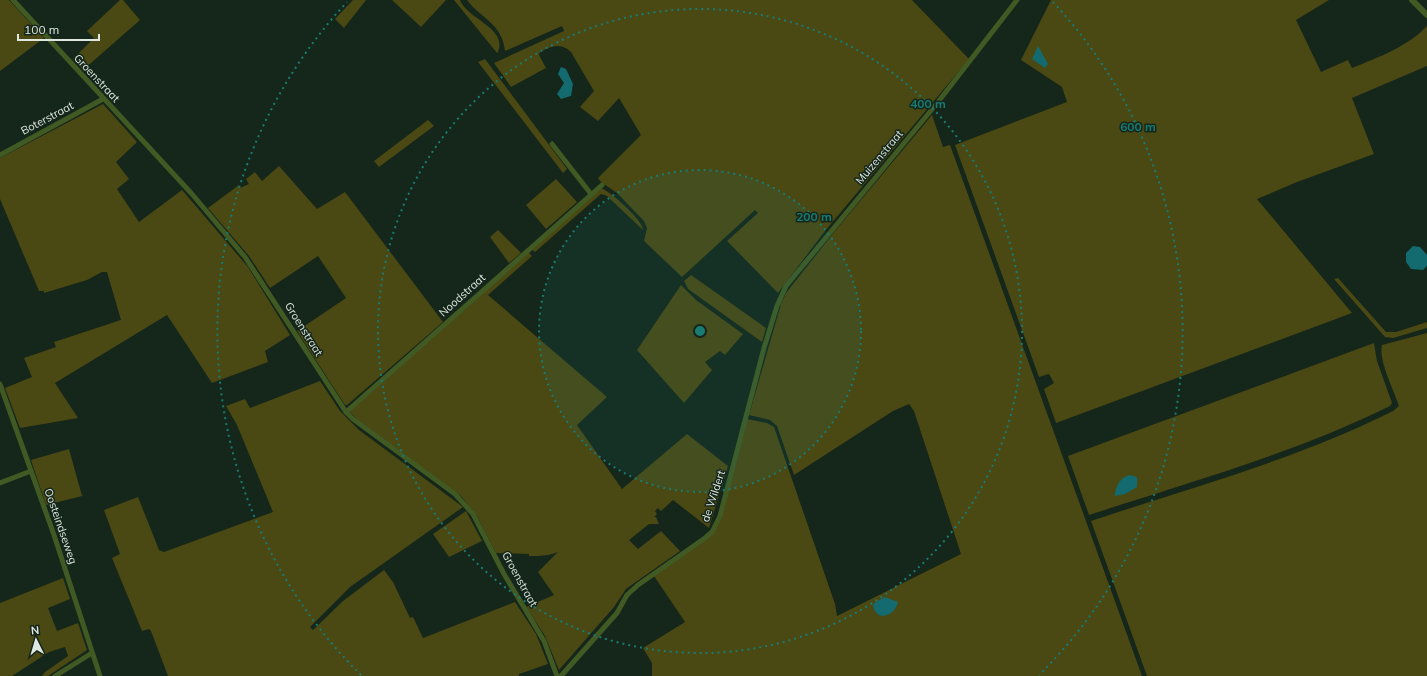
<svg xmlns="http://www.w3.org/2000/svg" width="1427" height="676" viewBox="0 0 1427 676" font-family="Mulish,sans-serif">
	<rect width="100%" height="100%" fill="#15261a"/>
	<g fill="#4a4813">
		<path d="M 0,0 L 9,0 L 44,38 L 0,71 Z"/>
		<path d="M 120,0 L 123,0 L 140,20 L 83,70 L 73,59 L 94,38 L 87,31 Z"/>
		<path d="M 353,0 L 366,0 L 344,28 L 335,19 Z"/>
		<path d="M 392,0 L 446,0 L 421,27 Z"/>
		<path d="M 454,0 L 460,0 C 467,19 508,28 498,52 L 497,53 Z"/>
		<path d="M 467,0 L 912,0 L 969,59 L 825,231 L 778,293 L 727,241 L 758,213 L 755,210 L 682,277 L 644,241 L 647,228 L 644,221 L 617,193 L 601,182 L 598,178 L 641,135 L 619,98 L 598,121 L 580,107 L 594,91 L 571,52 C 561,42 551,46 540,52 L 539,55 L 546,68 L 511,87 L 494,63 L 564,31 L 562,26 L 505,51 C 502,23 481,19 467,0 Z"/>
		<path d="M 1051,0 L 1329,0 L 1296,20 L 1321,72 L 1348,60 L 1352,68 C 1379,57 1407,47 1427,26 L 1427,66 L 1352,98 L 1374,154 L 1297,182 L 1257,199 L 1352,313 L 1056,423 L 1044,389 L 1054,383 L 1049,374 L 1039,377 L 955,145 L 1067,102 L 1062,87 L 1021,60 Z"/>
		<path d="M 485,59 L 567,169 L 563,173 L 478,62 Z"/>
		<path d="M 103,104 L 137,142 L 116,162 L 129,179 L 117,189 L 139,222 L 182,190 L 248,267 L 290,335 L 265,351 L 268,362 L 212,383 L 167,315 L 55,383 L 78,418 L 20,428 L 5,388 L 32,377 L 24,358 L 56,347 L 54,342 L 121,320 L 107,272 L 102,272 L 87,280 L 44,293 L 44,291 L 39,291 L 0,199 L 0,158 Z"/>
		<path d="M 932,115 L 943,147 L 950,145 L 1142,676 L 652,676 L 652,663 L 643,648 L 685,622 L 654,576 L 712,534 L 747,419 L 767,423 L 774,427 L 835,604 L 837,616 L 961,554 L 914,411 L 909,404 L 893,411 L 794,475 L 777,426 L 770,420 L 749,415 L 781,304 L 786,293 L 835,231 Z"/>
		<path d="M 428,120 L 434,126 L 379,167 L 374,161 Z"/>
		<path d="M 279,166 L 317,209 L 345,192 L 443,322 L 347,405 L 345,405 L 297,331 L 346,298 L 318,256 L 270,288 L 249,256 L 208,208 L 239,185 L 240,188 L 249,184 L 246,179 L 255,172 L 262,181 Z"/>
		<path d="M 556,179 L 577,202 L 546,229 L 526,205 Z"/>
		<path d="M 601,188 C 610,191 644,221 643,230 L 607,196 L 601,194 L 535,252 L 531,249 Z"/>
		<path d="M 498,230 L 521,253 L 509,263 L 490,237 Z"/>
		<path d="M 528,252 L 532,256 L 488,295 L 607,397 L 577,425 L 622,489 L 687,434 L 728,466 L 709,528 L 673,500 L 661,511 L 658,508 L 655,511 L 657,514 L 654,517 L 656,517 L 659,524 L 649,524 L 629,540 L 638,549 L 661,531 L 680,551 L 626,589 L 614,607 L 559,670 L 545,636 L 526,607 L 554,595 L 538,572 L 558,552 C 549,556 539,556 529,556 L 529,554 L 496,553 L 477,516 L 461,496 L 358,420 L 349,411 Z"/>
		<path d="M 691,275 L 766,328 L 762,342 L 688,289 L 684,281 Z"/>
		<path d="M 1338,278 L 1386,332 L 1396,332 L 1427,322 L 1427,328 L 1393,338 L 1385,337 L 1334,279 Z"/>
		<path d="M 681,285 L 696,300 L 743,334 L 725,355 L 720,351 L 705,362 L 712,370 L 684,403 L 637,350 Z"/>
		<path d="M 1427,333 L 1427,676 L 1147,676 L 1091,521 C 1192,487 1298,459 1393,411 L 1399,406 C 1394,390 1378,360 1382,345 Z"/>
		<path d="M 1374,343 L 1377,361 L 1392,403 L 1390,406 C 1295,453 1190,482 1089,515 L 1068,456 Z"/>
		<path d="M 320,381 L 340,411 L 359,430 L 463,507 L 350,587 L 310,627 L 313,630 L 343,601 L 384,570 L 393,582 L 410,618 L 413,617 L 423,638 L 515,602 L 536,634 L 548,664 L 519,674 L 519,676 L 168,676 L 151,631 L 149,629 L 142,631 L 112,558 L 120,554 L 104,510 L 138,497 L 159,550 L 164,552 L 273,512 L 237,425 L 226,406 L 245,399 L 250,408 Z"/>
		<path d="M 69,449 L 82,496 L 46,505 L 31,460 Z"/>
		<path d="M 466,511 L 482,541 L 449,557 L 433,534 Z"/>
		<path d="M 63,578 L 70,599 L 48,608 L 57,631 L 78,623 L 87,650 L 48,676 L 42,676 L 45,672 L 68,656 L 65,647 L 49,652 L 12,676 L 0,676 L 0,603 Z"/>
	</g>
	<g fill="#146b6f">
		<path d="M 1038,46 L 1048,64 L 1045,68 L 1032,59 Z"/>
		<path d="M 561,67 L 566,69 L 573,84 L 571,96 L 561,99 L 557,94 L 564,83 L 558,74 Z"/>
		<path d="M 1413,246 L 1420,247 L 1427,255 L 1427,266 L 1423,270 L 1411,269 L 1406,262 L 1406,253 Z"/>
		<path d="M 1129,475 L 1137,477 L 1137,487 L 1125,494 L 1115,496 C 1115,487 1120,478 1129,475 Z"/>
		<path d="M 885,597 L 898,602 C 895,616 876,623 873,605 L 876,602 Z"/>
	</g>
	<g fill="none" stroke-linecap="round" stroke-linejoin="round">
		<g stroke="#415a24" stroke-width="5">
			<path d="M 13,0 L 192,194 L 245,257 L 346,412 L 353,419 L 455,494 L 473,514 L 504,574 L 544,641 L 557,676"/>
			<path d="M 552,144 L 591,194"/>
			<path d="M 0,155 L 103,99"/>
			<path d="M 0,384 L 54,535 L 100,676"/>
			<path d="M 346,412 L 602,185"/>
			<path d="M 0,483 L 31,471"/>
			<path d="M 55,676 L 92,653"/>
			<path d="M 561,676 L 617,613 L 627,595 L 638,585 L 705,538 L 712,532 L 720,516 L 764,348 L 777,306 L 786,286 L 938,102 L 1017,0"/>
		</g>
		<path stroke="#415a24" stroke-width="6" d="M 1412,0 L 1427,15"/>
	</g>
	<circle cx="700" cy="331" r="161" fill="#197c74" fill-opacity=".12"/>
	<g fill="none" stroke="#197c74" stroke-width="2" stroke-dasharray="2 4">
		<circle cx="700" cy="331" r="161"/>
		<circle cx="700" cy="331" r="322"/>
		<path d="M361 675A483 483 0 0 1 347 2M1053 2A483 483 0 0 1 1039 675"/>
	</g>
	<g text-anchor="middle" stroke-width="3" stroke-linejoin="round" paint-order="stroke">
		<g font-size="11" fill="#dee8e0" stroke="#15261a">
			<text transform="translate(97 78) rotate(47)" y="4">Groenstraat</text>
			<text transform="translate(47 118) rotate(-28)" y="4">Boterstraat</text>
			<text transform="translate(879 157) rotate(-50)" y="4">Muizenstraat</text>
			<text transform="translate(462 295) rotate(-42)" y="4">Noodstraat</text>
			<text transform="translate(304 329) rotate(58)" y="4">Groenstraat</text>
			<text transform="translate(713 496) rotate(-72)" y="4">de Wildert</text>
			<text transform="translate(61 526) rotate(71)" y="4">Oosteindseweg</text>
			<text transform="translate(520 579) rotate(61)" y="4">Groenstraat</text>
		</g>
	</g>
	<circle cx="700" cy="331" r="6" fill="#197c74" stroke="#15261a" stroke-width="2"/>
	<g font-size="12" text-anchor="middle" font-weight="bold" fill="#197c74" stroke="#15261a" stroke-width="3" stroke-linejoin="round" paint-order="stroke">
		<text x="928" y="108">400 m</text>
		<text x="1138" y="131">600 m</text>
		<text x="814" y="221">200 m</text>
	</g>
	<g transform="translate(36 640) rotate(355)" stroke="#15261a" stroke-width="3" paint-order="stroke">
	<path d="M0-3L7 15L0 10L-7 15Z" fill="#dee8e0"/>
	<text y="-6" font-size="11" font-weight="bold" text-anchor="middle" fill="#dee8e0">N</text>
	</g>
	<path d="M18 34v6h81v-6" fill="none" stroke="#dee8e0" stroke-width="2"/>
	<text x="24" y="34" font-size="12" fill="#dee8e0" stroke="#15261a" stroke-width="3" paint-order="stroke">100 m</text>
</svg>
